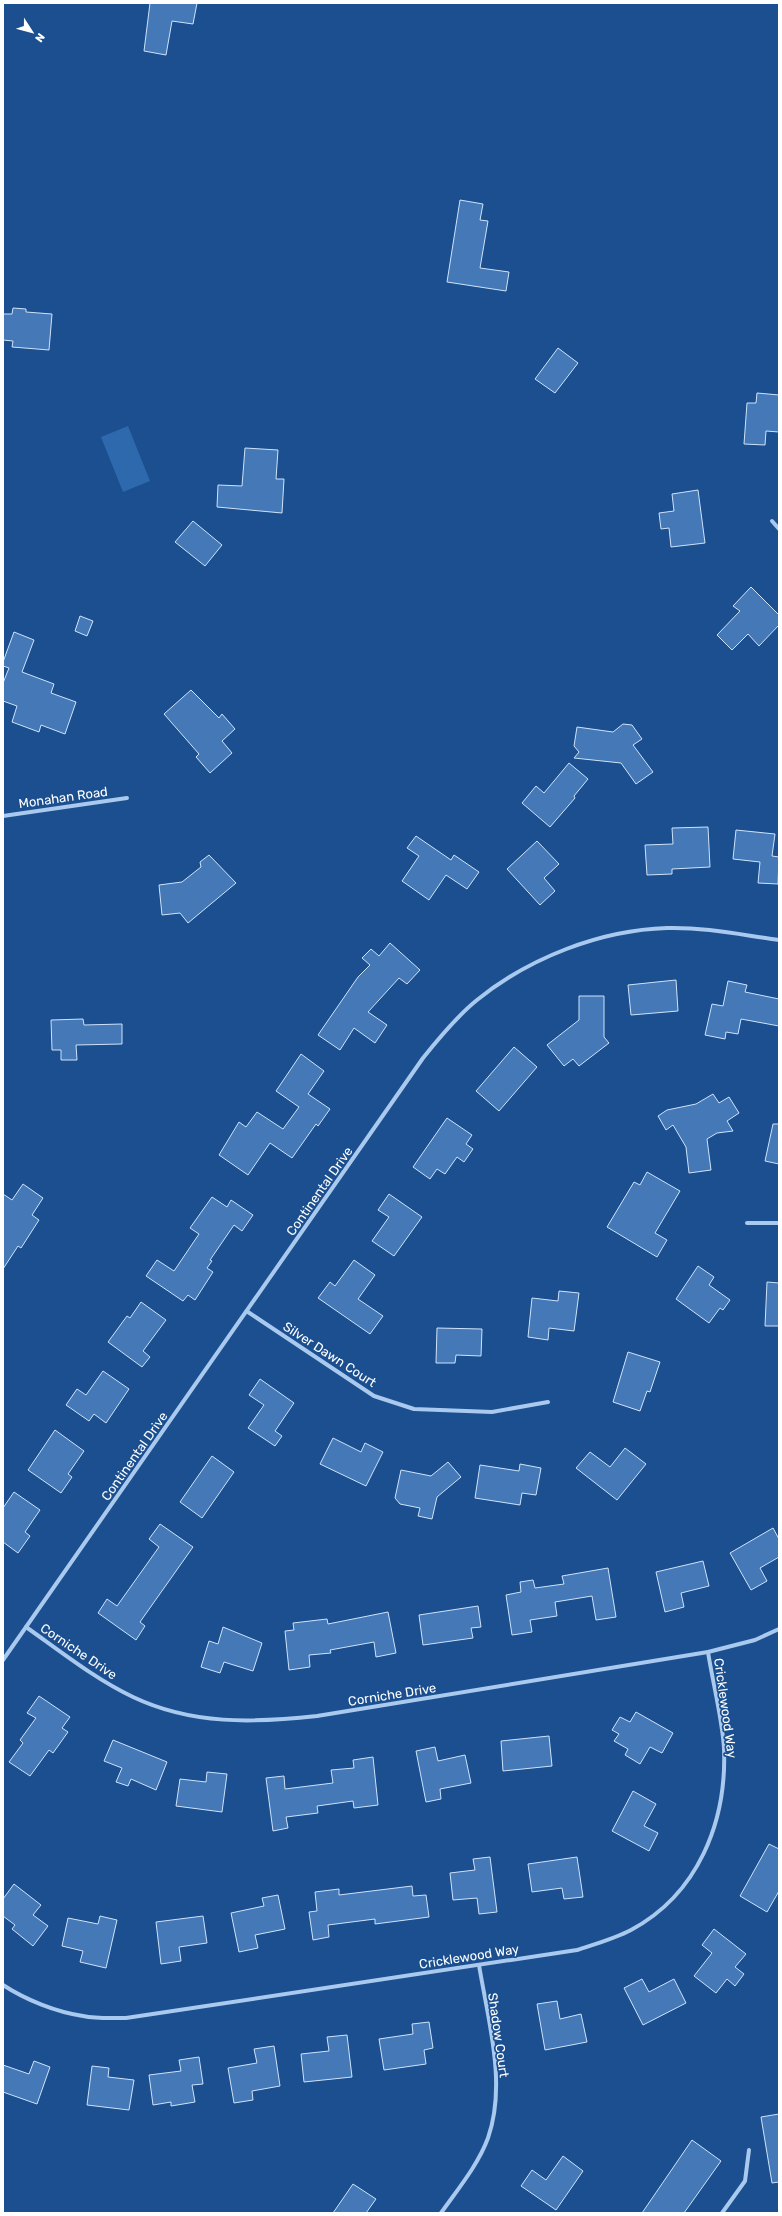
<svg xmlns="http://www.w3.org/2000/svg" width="782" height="2216" viewBox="0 0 782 2216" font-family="Rubik,sans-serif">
	<rect width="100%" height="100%" fill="#1b4f8f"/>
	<path fill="#2e69ad" d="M 128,426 L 150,481 L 123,492 L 101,437 Z"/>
	<g fill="#4478b7" stroke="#cfe3fa">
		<path d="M 150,3 L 197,3 L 193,24 L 172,21 L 166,55 L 144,51 Z"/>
		<path d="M 460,200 L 483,204 L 480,220 L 488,221 L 480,268 L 509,272 L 506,291 L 447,282 Z"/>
		<path d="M 13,308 L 26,309 L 26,312 L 52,314 L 49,350 L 12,347 L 13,341 L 3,340 L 3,314 L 12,314 Z"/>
		<path d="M 558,348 L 578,363 L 555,393 L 535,379 Z"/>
		<path d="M 757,393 L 779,395 L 779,432 L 766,431 L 765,445 L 744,444 L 747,403 L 756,403 Z"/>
		<path d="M 245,448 L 278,450 L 276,479 L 284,479 L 282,513 L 217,507 L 218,485 L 242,486 Z"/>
		<path d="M 698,490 L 705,543 L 671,547 L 669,528 L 661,529 L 659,513 L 674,511 L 672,494 Z"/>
		<path d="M 193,521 L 222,545 L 205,566 L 175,542 Z"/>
		<path d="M 751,587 L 779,615 L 779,625 L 759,646 L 748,634 L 732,650 L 717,635 L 740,611 L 733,606 Z"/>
		<path d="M 80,616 L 93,621 L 87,636 L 75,631 Z"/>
		<path d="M 14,632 L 34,640 L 22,672 L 54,684 L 51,693 L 76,702 L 65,734 L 41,725 L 39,732 L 12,722 L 17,706 L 3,701 L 3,683 L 9,668 L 3,666 L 3,662 Z"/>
		<path d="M 191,690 L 219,718 L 222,714 L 235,729 L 222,741 L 232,753 L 210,773 L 196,757 L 199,754 L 164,714 Z"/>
		<path d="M 623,724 L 632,725 L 642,739 L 633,745 L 653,772 L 636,784 L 621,763 L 574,758 L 579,752 L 574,746 L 577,727 L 613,732 Z"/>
		<path d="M 569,763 L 588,779 L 574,796 L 575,798 L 550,827 L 522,803 L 536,786 L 544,793 Z"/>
		<path d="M 708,827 L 710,867 L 672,869 L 672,874 L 647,875 L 645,845 L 673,844 L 672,828 Z"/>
		<path d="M 736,830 L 775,834 L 772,856 L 779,857 L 778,884 L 758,883 L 760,862 L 733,859 Z"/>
		<path d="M 416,836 L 451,860 L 454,855 L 479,872 L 467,889 L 446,875 L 429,900 L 402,881 L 419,856 L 407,848 Z"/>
		<path d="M 537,841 L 559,864 L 544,878 L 555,891 L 540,905 L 507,869 Z"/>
		<path d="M 209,855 L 236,883 L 188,923 L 180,913 L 162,915 L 159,885 L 182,882 L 201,867 L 200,862 Z"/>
		<path d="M 390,943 L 420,970 L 407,984 L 399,978 L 368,1012 L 387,1025 L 375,1043 L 354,1028 L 340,1050 L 318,1035 L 358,977 L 370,965 L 362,958 L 371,949 L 379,956 Z"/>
		<path d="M 676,980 L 678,1011 L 631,1015 L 628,985 Z"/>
		<path d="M 728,981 L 747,985 L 745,992 L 779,999 L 779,1026 L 741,1019 L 738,1034 L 726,1032 L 725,1039 L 705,1035 L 712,1004 L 723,1006 Z"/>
		<path d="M 579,996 L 604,996 L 604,1037 L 609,1043 L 579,1066 L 573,1059 L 564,1066 L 547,1045 L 579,1020 Z"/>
		<path d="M 83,1019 L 84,1025 L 122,1024 L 122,1044 L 76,1045 L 77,1060 L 61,1060 L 61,1050 L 52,1050 L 51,1020 Z"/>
		<path d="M 514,1047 L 537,1067 L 499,1111 L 476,1091 Z"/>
		<path d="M 301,1054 L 324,1071 L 308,1094 L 330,1109 L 318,1126 L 316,1124 L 292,1158 L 270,1143 L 248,1175 L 219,1155 L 239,1122 L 246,1127 L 257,1112 L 283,1129 L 299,1107 L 276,1091 Z"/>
		<path d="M 713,1094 L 719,1103 L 729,1097 L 739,1113 L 727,1121 L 733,1131 L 717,1133 L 707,1139 L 711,1170 L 689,1173 L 686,1147 L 673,1125 L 666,1130 L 658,1116 L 667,1110 L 696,1104 Z"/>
		<path d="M 447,1118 L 472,1135 L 466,1144 L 473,1149 L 464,1162 L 457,1157 L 445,1174 L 437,1169 L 430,1179 L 413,1167 Z"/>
		<path d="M 773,1124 L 779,1124 L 779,1164 L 765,1161 Z"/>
		<path d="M 647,1172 L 680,1191 L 655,1233 L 667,1240 L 657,1257 L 607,1227 L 634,1182 L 640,1185 Z"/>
		<path d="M 23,1184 L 43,1198 L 32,1215 L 39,1220 L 21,1248 L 18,1246 L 3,1269 L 3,1194 L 12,1200 Z"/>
		<path d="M 389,1194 L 422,1217 L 394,1256 L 372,1241 L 389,1217 L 378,1210 Z"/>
		<path d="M 212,1197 L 227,1207 L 231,1200 L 253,1215 L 242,1231 L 234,1225 L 210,1260 L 212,1261 L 207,1268 L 213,1272 L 195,1300 L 188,1295 L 183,1301 L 146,1276 L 157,1260 L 174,1271 L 199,1234 L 190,1228 Z"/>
		<path d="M 354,1260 L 375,1275 L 358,1299 L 383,1316 L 370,1334 L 318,1298 L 330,1282 L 335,1286 Z"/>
		<path d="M 698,1266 L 714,1277 L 709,1285 L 730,1300 L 723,1310 L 720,1308 L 709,1323 L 676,1299 Z"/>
		<path d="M 767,1282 L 779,1283 L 779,1326 L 765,1326 Z"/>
		<path d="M 559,1291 L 579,1293 L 574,1331 L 549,1328 L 548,1340 L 528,1337 L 532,1298 L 558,1301 Z"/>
		<path d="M 141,1302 L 166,1320 L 143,1351 L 150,1357 L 142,1367 L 108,1342 L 127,1316 L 130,1318 Z"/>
		<path d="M 437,1328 L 482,1329 L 481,1356 L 456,1355 L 455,1363 L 436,1363 Z"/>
		<path d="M 628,1352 L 660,1362 L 650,1392 L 647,1391 L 640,1411 L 613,1402 Z"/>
		<path d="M 103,1371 L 129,1389 L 106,1423 L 94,1414 L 89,1421 L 66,1405 L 77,1389 L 86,1395 Z"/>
		<path d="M 260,1379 L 294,1403 L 275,1431 L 282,1436 L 275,1446 L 248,1428 L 264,1405 L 249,1395 Z"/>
		<path d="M 55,1430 L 84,1451 L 68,1474 L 72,1477 L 61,1493 L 28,1470 Z"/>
		<path d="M 333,1438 L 361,1452 L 365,1443 L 383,1452 L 366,1486 L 320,1464 Z"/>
		<path d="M 625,1448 L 646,1464 L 617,1500 L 576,1468 L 590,1452 L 610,1467 Z"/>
		<path d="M 212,1456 L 234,1472 L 202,1518 L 180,1502 Z"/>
		<path d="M 448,1462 L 461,1477 L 437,1497 L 432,1519 L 418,1516 L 420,1508 L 400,1504 L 395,1498 L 401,1470 L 431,1476 Z"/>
		<path d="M 520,1464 L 541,1468 L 536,1495 L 522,1493 L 520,1505 L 475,1498 L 480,1465 L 519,1471 Z"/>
		<path d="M 14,1492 L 40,1510 L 25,1532 L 30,1536 L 18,1553 L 3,1542 L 3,1508 Z"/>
		<path d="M 160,1524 L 193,1547 L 140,1622 L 145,1626 L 136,1640 L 98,1613 L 107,1599 L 117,1606 L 159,1547 L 149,1539 Z"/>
		<path d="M 773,1528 L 779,1539 L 779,1557 L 760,1568 L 767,1581 L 751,1590 L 730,1553 Z"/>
		<path d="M 703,1561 L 709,1586 L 681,1593 L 684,1607 L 665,1612 L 656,1572 Z"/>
		<path d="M 608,1568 L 616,1617 L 596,1620 L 592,1596 L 555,1602 L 557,1616 L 530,1620 L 532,1632 L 512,1635 L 506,1595 L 521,1592 L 520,1582 L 533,1580 L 535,1588 L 564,1584 L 562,1576 Z"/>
		<path d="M 478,1606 L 481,1627 L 471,1628 L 473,1638 L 423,1645 L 419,1615 Z"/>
		<path d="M 388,1612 L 396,1653 L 376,1657 L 374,1642 L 330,1650 L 331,1653 L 309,1655 L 310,1667 L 289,1670 L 285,1631 L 294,1630 L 293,1623 L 327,1619 L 328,1624 Z"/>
		<path d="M 223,1627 L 262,1643 L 253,1671 L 224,1662 L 220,1673 L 201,1667 L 209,1641 L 218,1644 Z"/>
		<path d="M 39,1696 L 70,1717 L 62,1728 L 68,1732 L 53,1753 L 49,1750 L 30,1776 L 9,1762 L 23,1743 L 20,1740 L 36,1718 L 27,1713 Z"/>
		<path d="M 636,1712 L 673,1733 L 662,1753 L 650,1747 L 640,1764 L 625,1755 L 628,1749 L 614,1741 L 619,1734 L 612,1730 L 620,1717 L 630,1722 Z"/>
		<path d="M 549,1736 L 552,1766 L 503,1771 L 501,1741 Z"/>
		<path d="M 113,1740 L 167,1762 L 156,1790 L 131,1779 L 128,1786 L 116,1782 L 122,1768 L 104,1761 Z"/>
		<path d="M 435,1747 L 438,1761 L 465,1755 L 471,1783 L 440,1789 L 441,1799 L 426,1802 L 416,1751 Z"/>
		<path d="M 373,1757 L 378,1805 L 354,1808 L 353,1801 L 317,1806 L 318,1813 L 286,1817 L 288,1828 L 273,1831 L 266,1778 L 284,1776 L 285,1789 L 333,1783 L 331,1770 L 354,1768 L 353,1760 Z"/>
		<path d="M 207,1772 L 227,1774 L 222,1812 L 176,1806 L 180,1779 L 206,1782 Z"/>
		<path d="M 633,1791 L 656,1804 L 644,1826 L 658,1833 L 649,1851 L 612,1831 Z"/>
		<path d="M 769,1844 L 779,1849 L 779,1891 L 767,1912 L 740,1896 Z"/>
		<path d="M 490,1857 L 497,1912 L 479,1914 L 477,1898 L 453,1900 L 450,1873 L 475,1870 L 473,1859 Z"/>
		<path d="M 577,1857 L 583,1897 L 564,1899 L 562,1888 L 532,1892 L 528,1864 Z"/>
		<path d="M 14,1884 L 41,1905 L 33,1915 L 48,1926 L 33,1946 L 12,1929 L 15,1925 L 3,1916 L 3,1899 Z"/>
		<path d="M 412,1886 L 413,1896 L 426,1895 L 429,1917 L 375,1924 L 375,1919 L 328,1925 L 329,1937 L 313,1940 L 309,1912 L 317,1911 L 315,1892 L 339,1889 L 339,1895 Z"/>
		<path d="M 278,1895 L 285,1929 L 255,1935 L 258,1948 L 239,1952 L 231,1913 L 264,1906 L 262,1898 Z"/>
		<path d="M 100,1916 L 117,1920 L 106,1968 L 80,1962 L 83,1951 L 62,1946 L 68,1918 L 98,1924 Z"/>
		<path d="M 203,1916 L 207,1943 L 179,1947 L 181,1961 L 161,1964 L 156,1922 Z"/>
		<path d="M 714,1929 L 746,1954 L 735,1967 L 744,1974 L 735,1986 L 727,1979 L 716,1993 L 694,1976 L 712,1953 L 702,1945 Z"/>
		<path d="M 642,1979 L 649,1992 L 674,1979 L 686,2003 L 643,2025 L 624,1988 Z"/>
		<path d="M 557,2001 L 560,2019 L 581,2014 L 587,2042 L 545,2050 L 537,2004 Z"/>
		<path d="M 429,2022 L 433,2048 L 424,2050 L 426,2064 L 384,2070 L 379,2039 L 413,2034 L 412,2024 Z"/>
		<path d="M 347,2035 L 352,2077 L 304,2082 L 301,2054 L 329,2051 L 327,2037 Z"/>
		<path d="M 274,2046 L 280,2086 L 252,2091 L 253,2100 L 234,2103 L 228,2068 L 257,2063 L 254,2049 Z"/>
		<path d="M 199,2057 L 203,2084 L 192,2085 L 195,2102 L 171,2106 L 171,2102 L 153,2105 L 149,2075 L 181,2071 L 179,2060 Z"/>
		<path d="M 34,2061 L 50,2067 L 37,2104 L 3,2092 L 3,2065 L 29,2074 Z"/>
		<path d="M 92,2066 L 109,2068 L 108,2077 L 134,2080 L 129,2110 L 87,2105 Z"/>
		<path d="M 779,2114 L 779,2182 L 772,2183 L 761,2117 Z"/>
		<path d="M 692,2140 L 721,2161 L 684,2213 L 642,2213 Z"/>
		<path d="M 563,2156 L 583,2171 L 556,2210 L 521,2186 L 532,2170 L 546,2180 Z"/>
		<path d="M 353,2184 L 376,2199 L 366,2213 L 333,2213 Z"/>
	</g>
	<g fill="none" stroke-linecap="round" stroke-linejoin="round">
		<g stroke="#a9c9ee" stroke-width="4">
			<path d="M 772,521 L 779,529"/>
			<path d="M 3,816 L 127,798"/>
			<path d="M 747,1223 L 779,1223"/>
			<path d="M 248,1312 L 374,1396 L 414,1409 L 492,1412 L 548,1402"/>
			<path d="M 26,1627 C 60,1651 95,1679 133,1697 C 192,1725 253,1723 317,1716 L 708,1652 L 755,1640 L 779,1629"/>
			<path d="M 3,1660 L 423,1058 C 439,1038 457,1016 477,1000 C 529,958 600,930 667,928 C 705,927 742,935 779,940"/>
			<path d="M 3,1985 C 26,2000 56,2012 83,2016 C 97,2019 112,2018 126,2018 L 577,1950 C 595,1944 614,1939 631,1930 C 698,1894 727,1822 724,1748 C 722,1717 713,1684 708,1652"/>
			<path d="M 441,2213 C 458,2189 478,2165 488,2138 C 507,2084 488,2020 479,1965"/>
			<path d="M 722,2213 L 745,2181 L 749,2150"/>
		</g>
	</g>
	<g text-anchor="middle" stroke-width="3.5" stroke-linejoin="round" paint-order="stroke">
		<g font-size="13" fill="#fff" stroke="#1b4f8f">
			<text transform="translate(63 797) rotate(-8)" y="5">Monahan Road</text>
			<text transform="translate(319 1191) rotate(-55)" y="5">Continental Drive</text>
			<text transform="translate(330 1354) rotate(33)" y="5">Silver Dawn Court</text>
			<text transform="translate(134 1456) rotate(-55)" y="5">Continental Drive</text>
			<text transform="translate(79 1651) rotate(34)" y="5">Corniche Drive</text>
			<text transform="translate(392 1694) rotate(-9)" y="5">Corniche Drive</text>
			<text transform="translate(726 1708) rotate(82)" y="5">Cricklewood Way</text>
			<text transform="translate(469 1956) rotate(-9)" y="5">Cricklewood Way</text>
			<text transform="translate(499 2035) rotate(82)" y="5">Shadow Court</text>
		</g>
	</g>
	<rect width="782" height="2216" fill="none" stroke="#ffffff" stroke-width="8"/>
	<g transform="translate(32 32) rotate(126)" stroke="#1b4f8f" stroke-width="3" paint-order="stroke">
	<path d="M0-3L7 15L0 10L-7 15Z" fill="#ffffff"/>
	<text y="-6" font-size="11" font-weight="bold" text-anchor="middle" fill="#ffffff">N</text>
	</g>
</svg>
